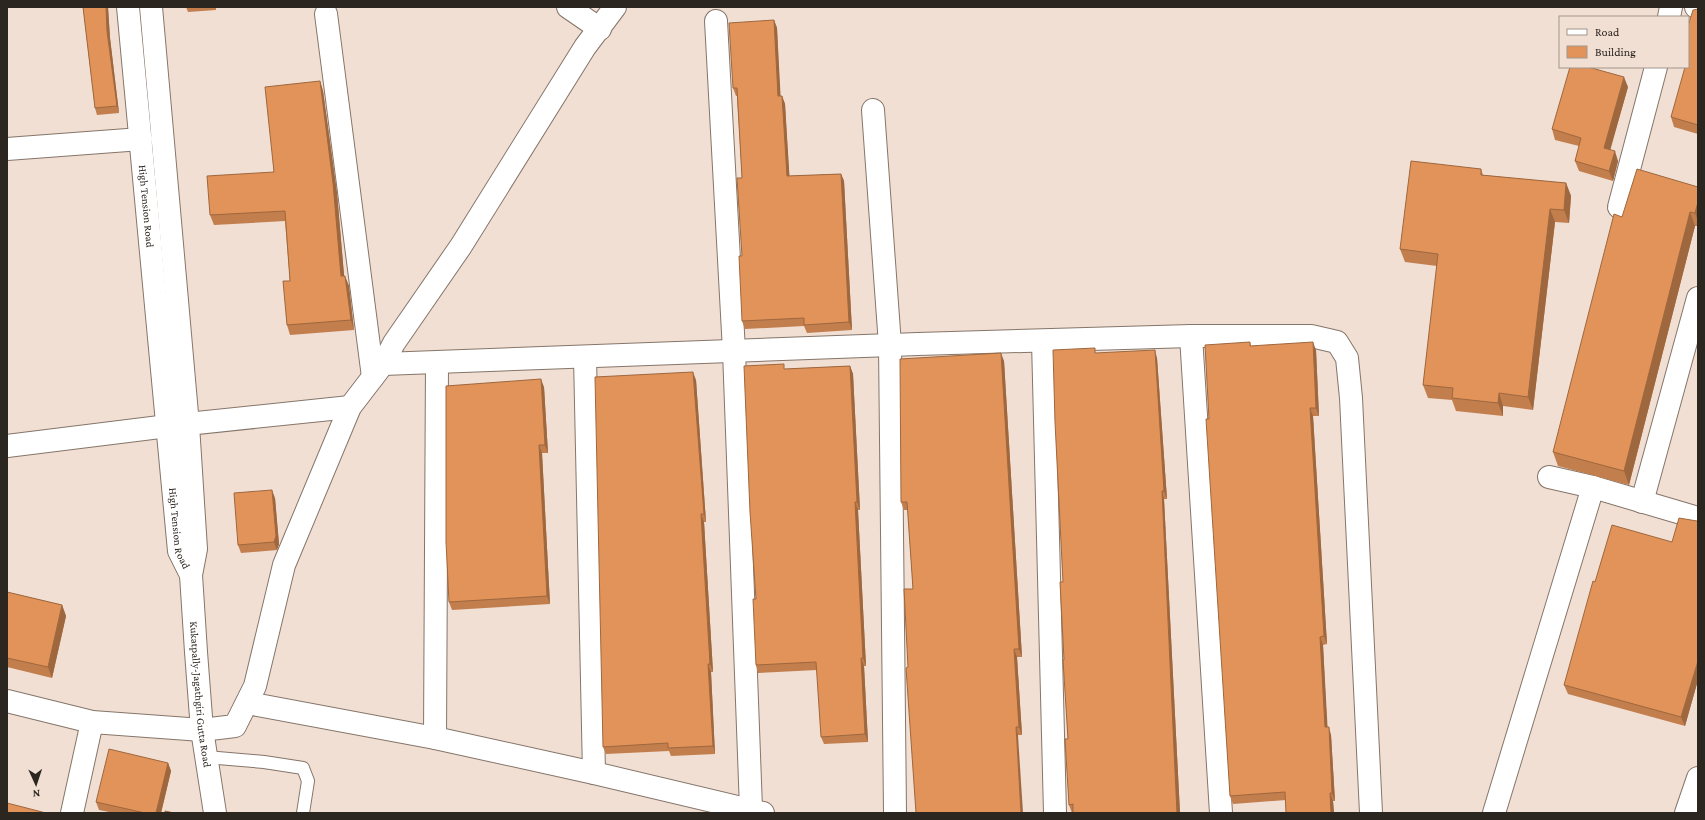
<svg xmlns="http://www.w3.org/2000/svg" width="1705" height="820" viewBox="0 0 1705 820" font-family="'Crimson Pro',serif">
	<rect width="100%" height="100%" fill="#f1dfd3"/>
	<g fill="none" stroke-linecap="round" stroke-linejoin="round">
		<defs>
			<path id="service" d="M 206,757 L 264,762 L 303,768 L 308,781 L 303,813"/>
			<g id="minor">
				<path id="s1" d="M 128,7 L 179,551 L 191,575"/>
				<path id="s2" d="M 151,7 L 188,425 L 196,549 L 191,575 L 196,652 L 202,730 L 215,813"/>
				<path d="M 568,7 L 600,29"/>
				<path d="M 1696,7 L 1698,8"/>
				<path d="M 326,14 L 373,377"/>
				<path d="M 1669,17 L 1671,7"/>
				<path d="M 716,21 L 734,351 L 751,809"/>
				<path d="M 873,110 L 890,345 L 895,813"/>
				<path d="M 7,149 L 141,139"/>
				<path d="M 1619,207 L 1656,67"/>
				<path d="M 1191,336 L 1221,813"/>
				<path d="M 1043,341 L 1055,813"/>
				<path d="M 585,357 L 594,773"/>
				<path d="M 437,363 L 435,738 L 594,773 L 763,813"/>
				<path d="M 383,364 L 918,344 L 1191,336 L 1311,336 L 1337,342 L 1347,358 L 1351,398 L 1371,813"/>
				<path d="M 7,446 L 168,426 L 350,407"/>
				<path d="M 1549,477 L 1593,487 L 1698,518"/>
				<path d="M 1642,502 L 1698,298"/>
				<path d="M 7,701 L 92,722 L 202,730 L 235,726 L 255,686 L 284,565 L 350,407 L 383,364 L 394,343 L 461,246 L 585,47 L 615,7"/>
				<path d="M 247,703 L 435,738"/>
				<path d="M 72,813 L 92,722"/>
				<path d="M 1494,813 L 1593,487"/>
				<path d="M 1686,813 L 1698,778"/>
			</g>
		</defs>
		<use href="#service" stroke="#85756a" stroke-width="14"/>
		<use href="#minor" stroke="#85756a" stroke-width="24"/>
		<use href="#service" stroke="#fff" stroke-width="12"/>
		<use href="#minor" stroke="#fff" stroke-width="22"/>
	</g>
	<g fill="#c27e4d">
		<path d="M 72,7 L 108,7 L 110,38 L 119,113 L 97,115 L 95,108 L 83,7 L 73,8 Z"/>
		<path d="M 186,7 L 216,7 L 216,10 L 188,12 Z"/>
		<path d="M 1698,9 L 1698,134 L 1674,127 L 1671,117 L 1688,67 Z"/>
		<path d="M 774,20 L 777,28 L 780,96 L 782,96 L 785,104 L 789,176 L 841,174 L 844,181 L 852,330 L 807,333 L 804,326 L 745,329 L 742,321 L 742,178 L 737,96 L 736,96 L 733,88 Z"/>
		<path d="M 320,81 L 323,91 L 337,193 L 344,276 L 349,286 L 354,330 L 290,335 L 287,325 L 290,281 L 285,221 L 214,225 L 210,215 L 274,172 Z"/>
		<path d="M 1628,87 L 1610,149 L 1618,161 L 1613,181 L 1579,171 L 1575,161 L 1579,146 L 1555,140 L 1552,129 Z"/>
		<path d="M 1481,169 L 1483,175 L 1566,183 L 1571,196 L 1569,223 L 1555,222 L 1533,410 L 1503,406 L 1503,416 L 1456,411 L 1452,400 L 1428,398 L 1423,385 L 1437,266 L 1405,262 L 1400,249 Z"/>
		<path d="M 1698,187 L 1698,226 L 1695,226 L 1629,485 L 1558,466 L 1553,452 L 1622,217 Z"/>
		<path d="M 1250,342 L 1251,346 L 1316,350 L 1319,416 L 1313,416 L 1327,644 L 1323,645 L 1327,727 L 1331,735 L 1335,801 L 1333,801 L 1334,813 L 1286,813 L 1286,800 L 1233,804 L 1230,796 L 1209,419 Z"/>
		<path d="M 1096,353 L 1157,358 L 1167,499 L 1164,499 L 1180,813 L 1073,813 L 1073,812 L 1072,813 L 1069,805 L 1068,739 L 1064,660 Z"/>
		<path d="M 1004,361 L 1022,657 L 1017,657 L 1022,735 L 1018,735 L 908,667 L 913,589 L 908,510 L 904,510 L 901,502 Z"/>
		<path d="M 850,366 L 853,374 L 860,510 L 858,510 L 866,666 L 864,666 L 868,742 L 824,744 L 821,737 L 817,670 L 758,673 L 756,665 L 756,599 L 786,369 Z"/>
		<path d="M 696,380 L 706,522 L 704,522 L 713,672 L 711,672 L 715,754 L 671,756 L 669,751 L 606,754 L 603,747 Z"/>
		<path d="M 544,387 L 548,453 L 542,453 L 550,604 L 452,610 L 449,602 Z"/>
		<path d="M 275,498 L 279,544 L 277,550 L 241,553 L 238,545 Z"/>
		<path d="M 1697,521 L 1698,521 L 1698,680 L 1685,726 L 1568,694 L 1564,685 L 1595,582 L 1672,542 Z"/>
		<path d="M 7,592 L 62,605 L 66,616 L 52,678 L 7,667 Z"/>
		<path d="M 168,763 L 171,771 L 161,813 L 114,813 L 99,810 L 96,802 Z"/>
	</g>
	<g fill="#9e673e">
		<path d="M 106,7 L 108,7 L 110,38 L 119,113 L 117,106 L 107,31 Z"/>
		<path d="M 774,20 L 777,28 L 781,104 L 778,96 Z"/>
		<path d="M 1624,77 L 1628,87 L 1608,158 L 1604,148 Z"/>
		<path d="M 320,81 L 323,91 L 337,193 L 345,286 L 341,276 Z"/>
		<path d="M 782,96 L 785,104 L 790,184 L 787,176 Z"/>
		<path d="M 1615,151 L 1618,161 L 1613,181 L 1609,171 Z"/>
		<path d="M 841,174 L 844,181 L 852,330 L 849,322 Z"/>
		<path d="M 1566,183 L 1571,196 L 1569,223 L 1564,210 Z"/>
		<path d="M 1698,202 L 1698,221 L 1695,213 Z"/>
		<path d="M 1550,209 L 1555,222 L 1533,410 L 1528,397 Z"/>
		<path d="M 1690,212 L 1695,226 L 1629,485 L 1624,471 Z"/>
		<path d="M 345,276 L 349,286 L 354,330 L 351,320 Z"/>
		<path d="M 1313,342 L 1316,350 L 1319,416 L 1316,408 Z"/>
		<path d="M 1155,350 L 1157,358 L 1167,499 L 1164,491 Z"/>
		<path d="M 1001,353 L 1004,361 L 1022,657 L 1019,649 Z"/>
		<path d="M 850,366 L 853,374 L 860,510 L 857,502 Z"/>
		<path d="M 693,372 L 696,380 L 706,522 L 704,514 Z"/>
		<path d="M 541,379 L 544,387 L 548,453 L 545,445 Z"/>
		<path d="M 1499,393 L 1503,406 L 1503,416 L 1498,403 Z"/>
		<path d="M 1310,408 L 1313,416 L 1327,644 L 1324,636 Z"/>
		<path d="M 539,445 L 542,453 L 550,604 L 547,596 Z"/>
		<path d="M 272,490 L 275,498 L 279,544 L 277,550 L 274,542 Z"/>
		<path d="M 1162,491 L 1164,499 L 1180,813 L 1177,813 Z"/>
		<path d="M 855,502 L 858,510 L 866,666 L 863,658 Z"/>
		<path d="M 701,514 L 704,522 L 713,672 L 710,664 Z"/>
		<path d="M 62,605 L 66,616 L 52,678 L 48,667 Z"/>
		<path d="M 1320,637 L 1323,645 L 1328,735 L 1325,727 Z"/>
		<path d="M 1014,649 L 1017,657 L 1022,735 L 1019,727 Z"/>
		<path d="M 861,658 L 864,666 L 868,742 L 865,734 Z"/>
		<path d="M 1698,661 L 1698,680 L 1685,726 L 1681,717 Z"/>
		<path d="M 708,664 L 711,672 L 715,754 L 713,746 Z"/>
		<path d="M 1016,727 L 1018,735 L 1023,813 L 1021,813 Z"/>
		<path d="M 1329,727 L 1331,735 L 1335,801 L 1332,793 Z"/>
		<path d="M 168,763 L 171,771 L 161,813 L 156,813 Z"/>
		<path d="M 1330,793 L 1333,801 L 1334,813 L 1331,813 Z"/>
	</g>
	<g fill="#e29359" stroke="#9e673e">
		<path d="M 83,7 L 106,7 L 107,31 L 117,106 L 95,108 Z"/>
		<path d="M 1698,9 L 1698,125 L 1671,117 L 1685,67 L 1688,67 L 1688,26 L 1693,10 Z"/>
		<path d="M 774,20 L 778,96 L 782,96 L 787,176 L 841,174 L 849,322 L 804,325 L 804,318 L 742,321 L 739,256 L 742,256 L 737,178 L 742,178 L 737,88 L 733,88 L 729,23 Z"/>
		<path d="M 1570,67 L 1588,67 L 1624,77 L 1604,148 L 1615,151 L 1609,171 L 1575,161 L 1581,138 L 1552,129 Z"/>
		<path d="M 320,81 L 333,183 L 341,276 L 345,276 L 351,320 L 287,325 L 283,281 L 290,281 L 285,211 L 210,215 L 207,176 L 274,172 L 265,87 Z"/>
		<path d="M 1411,161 L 1481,169 L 1481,175 L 1566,183 L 1564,210 L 1550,209 L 1528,397 L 1499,393 L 1498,403 L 1452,398 L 1453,388 L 1423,385 L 1438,254 L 1400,249 Z"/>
		<path d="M 1637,169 L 1698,187 L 1698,202 L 1695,213 L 1690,212 L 1624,471 L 1553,452 L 1614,214 L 1622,217 Z"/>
		<path d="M 1250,342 L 1250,346 L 1313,342 L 1316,408 L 1310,408 L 1324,636 L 1320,637 L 1325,727 L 1329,727 L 1332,793 L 1330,793 L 1331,813 L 1286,813 L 1285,792 L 1230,796 L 1206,419 L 1209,419 L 1205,345 Z"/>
		<path d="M 1095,348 L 1095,353 L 1155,350 L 1164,491 L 1162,491 L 1177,813 L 1073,813 L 1073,804 L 1069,805 L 1065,739 L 1068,739 L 1063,660 L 1064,660 L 1060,582 L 1063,582 L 1055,422 L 1053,350 Z"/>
		<path d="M 1001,353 L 1019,649 L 1014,649 L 1019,727 L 1016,727 L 1021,813 L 916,813 L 906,668 L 908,667 L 904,589 L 913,589 L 907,502 L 901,502 L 900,359 Z"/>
		<path d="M 784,364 L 784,369 L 850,366 L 857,502 L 855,502 L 863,658 L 861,658 L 865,734 L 821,737 L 816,662 L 756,665 L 753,599 L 756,599 L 750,512 L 744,366 Z"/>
		<path d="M 693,372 L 704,514 L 701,514 L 710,664 L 708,664 L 713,746 L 668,748 L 668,743 L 603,747 L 595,377 Z"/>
		<path d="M 541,379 L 545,445 L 539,445 L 547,596 L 449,602 L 446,542 L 446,386 Z"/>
		<path d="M 272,490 L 276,536 L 274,542 L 238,545 L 234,493 Z"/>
		<path d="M 1679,518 L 1697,521 L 1698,521 L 1698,661 L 1681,717 L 1564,685 L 1593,581 L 1595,582 L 1612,525 L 1672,542 Z"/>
		<path d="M 7,592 L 62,605 L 48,667 L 7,658 Z"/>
		<path d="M 109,749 L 168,763 L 156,813 L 145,813 L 96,802 Z"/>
		<path d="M 7,803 L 46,813 L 7,813 Z"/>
		<path d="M 165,811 L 174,813 L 165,813 Z"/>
	</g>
	<g text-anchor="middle" stroke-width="4" stroke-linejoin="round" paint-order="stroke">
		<g font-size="11" fill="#2c2621" stroke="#f1dfd3">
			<text dy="4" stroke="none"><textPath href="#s1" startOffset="200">High Tension Road</textPath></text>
			<text dy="4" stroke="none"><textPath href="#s1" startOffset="524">High Tension Road</textPath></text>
			<text dy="4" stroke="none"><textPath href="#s2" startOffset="690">Kukatpally-Jagathgiri Gutta Road</textPath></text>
		</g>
	</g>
	<rect width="1705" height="820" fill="none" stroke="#2c2621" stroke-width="16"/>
	<rect x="1559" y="16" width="130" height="52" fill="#f1dfd3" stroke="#a2958c"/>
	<rect x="1567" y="29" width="20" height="6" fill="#ffffff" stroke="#a2958c"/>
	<text x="1595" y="36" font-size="12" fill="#2c2621">Road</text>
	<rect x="1567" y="46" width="20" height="12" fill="#e29359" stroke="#a2958c"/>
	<text x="1595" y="56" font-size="12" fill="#2c2621">Building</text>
	<g transform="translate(36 784) rotate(177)" stroke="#f1dfd3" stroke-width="3" paint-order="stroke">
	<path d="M0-3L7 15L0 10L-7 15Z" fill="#2c2621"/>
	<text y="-6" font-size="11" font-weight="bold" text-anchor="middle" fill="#2c2621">N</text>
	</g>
</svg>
